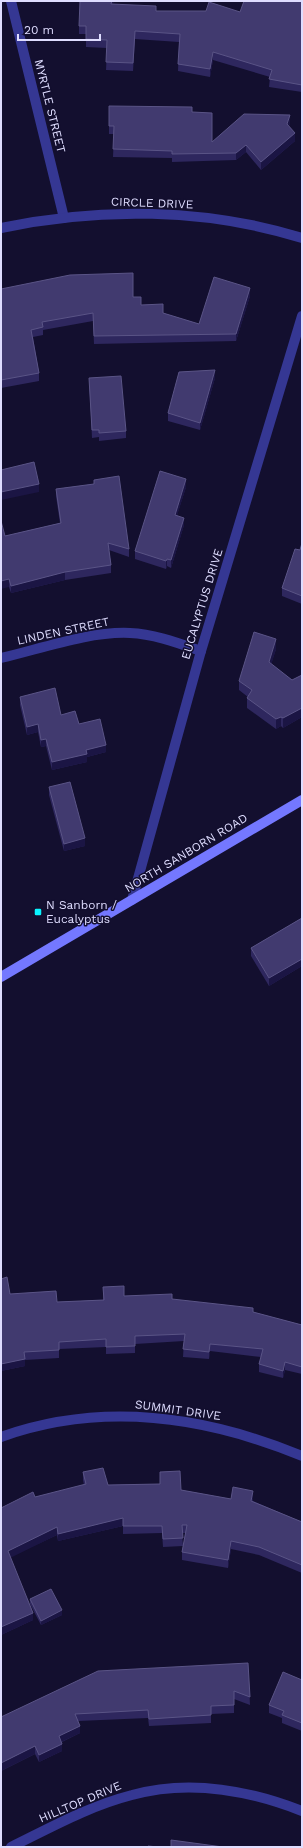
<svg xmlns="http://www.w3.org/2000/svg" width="303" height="1848" viewBox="0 0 303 1848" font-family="'Work Sans',sans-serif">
	<rect width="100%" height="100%" fill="#130f2f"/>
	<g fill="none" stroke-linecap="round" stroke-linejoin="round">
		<g stroke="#353793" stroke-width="10">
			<path d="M 11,1 L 64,218"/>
			<path d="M 1,228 C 99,207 206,208 302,238"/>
			<path d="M 1,658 C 40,649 90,631 130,633 C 154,634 178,643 201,651"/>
			<path d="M 132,900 L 201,651 L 302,316"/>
			<path d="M 1,1437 C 102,1401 205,1416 302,1456"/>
			<path d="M 11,1847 C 50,1828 89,1806 132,1795 C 189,1779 248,1790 302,1811"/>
		</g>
		<path stroke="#7478ff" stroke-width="10" d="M 1,977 L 302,800"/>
	</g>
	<g fill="#2e275e">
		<path d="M 302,1 L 302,92 L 269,87 L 270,77 L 213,60 L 210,77 L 178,71 L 179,42 L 135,39 L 133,71 L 106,70 L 107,48 L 86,47 L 86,34 L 79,34 L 79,26 L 113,4 L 156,11 L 240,12 Z"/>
		<path d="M 109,106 L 192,112 L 212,142 L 290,123 L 289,126 L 295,141 L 261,170 L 246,152 L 236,160 L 172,162 L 172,158 L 113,157 L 114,134 L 109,134 Z"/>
		<path d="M 1,289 L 133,297 L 141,305 L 163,313 L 199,324 L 250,296 L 236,341 L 94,344 L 93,321 L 43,330 L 43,335 L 33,337 L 39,373 L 39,381 L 1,388 Z"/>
		<path d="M 89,378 L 126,431 L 126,438 L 99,441 L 99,437 L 92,438 Z"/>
		<path d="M 215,378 L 200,430 L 168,421 L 168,413 Z"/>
		<path d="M 94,480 L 129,549 L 129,557 L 109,550 L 111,565 L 111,573 L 65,580 L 11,593 L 9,587 L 5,536 L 60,523 L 56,496 L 56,489 L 94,484 Z"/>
		<path d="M 186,487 L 177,515 L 184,525 L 171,568 L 167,566 L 166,569 L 135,559 L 135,551 Z"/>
		<path d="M 302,543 L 302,604 L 282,596 L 282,588 L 300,550 Z"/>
		<path d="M 276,649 L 271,664 L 292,680 L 302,675 L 302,717 L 283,728 L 281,726 L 276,729 L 247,708 L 247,698 L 248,697 L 239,690 L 239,681 Z"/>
		<path d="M 20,697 L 61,715 L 79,724 L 106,752 L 87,757 L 87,762 L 52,770 L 46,746 L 41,747 L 38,732 L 27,735 L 20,705 Z"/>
		<path d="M 49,787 L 85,846 L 64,851 L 49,795 Z"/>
		<path d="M 302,918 L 302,966 L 269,986 L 251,956 L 251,948 Z"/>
		<path d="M 1,1279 L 10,1294 L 57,1302 L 103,1300 L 103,1287 L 124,1296 L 172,1299 L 253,1312 L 302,1325 L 302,1374 L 285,1370 L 283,1378 L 259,1372 L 259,1364 L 261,1357 L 210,1351 L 209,1359 L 183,1357 L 184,1341 L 135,1344 L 135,1353 L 106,1354 L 106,1347 L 59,1349 L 59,1358 L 25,1360 L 25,1366 L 1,1371 Z"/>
		<path d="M 83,1472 L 108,1485 L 160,1484 L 160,1472 L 181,1490 L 231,1499 L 253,1498 L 253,1501 L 302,1522 L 302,1573 L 259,1555 L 231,1549 L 228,1568 L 182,1560 L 182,1552 L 186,1533 L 182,1533 L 183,1546 L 163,1547 L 162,1533 L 123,1534 L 123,1526 L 58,1541 L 57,1535 L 10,1557 L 33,1620 L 1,1635 L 1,1508 L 35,1497 L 84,1485 L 83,1480 Z"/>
		<path d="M 30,1599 L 62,1615 L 41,1625 L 30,1604 Z"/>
		<path d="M 248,1663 L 250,1705 L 234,1699 L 234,1713 L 211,1714 L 211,1723 L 149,1726 L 148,1718 L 78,1721 L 80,1733 L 62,1742 L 62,1751 L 39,1762 L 35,1754 L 1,1771 L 1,1717 Z"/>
		<path d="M 302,1680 L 302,1741 L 301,1740 L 301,1733 L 302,1731 L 282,1723 L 282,1718 L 269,1713 L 269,1705 Z"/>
	</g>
	<g fill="#1b1544">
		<path d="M 112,1 L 114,1 L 111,12 L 111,4 Z"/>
		<path d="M 213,52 L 213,60 L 210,77 L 210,69 Z"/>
		<path d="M 290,115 L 290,123 L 287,132 L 287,124 Z"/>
		<path d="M 295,133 L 295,141 L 261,170 L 261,162 Z"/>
		<path d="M 246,145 L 246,152 L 236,160 L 236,153 Z"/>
		<path d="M 250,288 L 250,296 L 236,341 L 236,334 Z"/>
		<path d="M 215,370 L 215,378 L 200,430 L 200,423 Z"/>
		<path d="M 186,479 L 186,487 L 175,522 L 175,515 Z"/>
		<path d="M 39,484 L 39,492 L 1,500 L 1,492 Z"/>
		<path d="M 184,518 L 184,525 L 171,568 L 171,560 Z"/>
		<path d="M 167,559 L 167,566 L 166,569 L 166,561 Z"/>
		<path d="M 65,572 L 65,580 L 11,593 L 11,586 Z"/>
		<path d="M 9,579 L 9,587 L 1,589 L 1,581 Z"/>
		<path d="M 276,639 L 276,649 L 269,672 L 269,662 Z"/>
		<path d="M 302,708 L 302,717 L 283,728 L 283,718 Z"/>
		<path d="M 281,717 L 281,726 L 276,729 L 276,719 Z"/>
		<path d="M 38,724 L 38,732 L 27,735 L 27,727 Z"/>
		<path d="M 46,739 L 46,746 L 41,747 L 41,740 Z"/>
		<path d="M 106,745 L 106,752 L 87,757 L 87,762 L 52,770 L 52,762 L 86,750 Z"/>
		<path d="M 85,838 L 85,846 L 64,851 L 64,844 Z"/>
		<path d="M 302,959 L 302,966 L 269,986 L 269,978 Z"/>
		<path d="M 210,1344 L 210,1351 L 209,1359 L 209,1352 Z"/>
		<path d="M 25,1359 L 25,1366 L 1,1371 L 1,1364 Z"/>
		<path d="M 285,1362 L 285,1370 L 283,1378 L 283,1371 Z"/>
		<path d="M 253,1491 L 253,1498 L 251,1508 L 251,1501 Z"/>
		<path d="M 123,1518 L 123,1526 L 58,1541 L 58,1534 Z"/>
		<path d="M 57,1527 L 57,1535 L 8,1559 L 8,1551 Z"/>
		<path d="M 231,1541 L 231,1549 L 228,1568 L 228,1560 Z"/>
		<path d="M 62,1610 L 62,1615 L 41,1625 L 41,1621 Z"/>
		<path d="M 33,1613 L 33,1620 L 1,1635 L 1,1627 Z"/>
		<path d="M 80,1726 L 80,1733 L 59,1743 L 59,1736 Z"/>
		<path d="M 62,1744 L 62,1751 L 39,1762 L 39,1755 Z"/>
		<path d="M 35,1746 L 35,1754 L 1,1771 L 1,1763 Z"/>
	</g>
	<g fill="#413a6f" stroke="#5a5486">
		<path d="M 80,1 L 112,1 L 111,4 L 156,6 L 156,11 L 206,11 L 209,2 L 240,12 L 244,1 L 302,1 L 302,85 L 269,79 L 272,70 L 213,52 L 210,69 L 178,64 L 180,34 L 135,31 L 133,63 L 106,62 L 107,40 L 86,39 L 86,26 L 79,26 Z"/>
		<path d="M 109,106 L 192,107 L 192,112 L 212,113 L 212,142 L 244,114 L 290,115 L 287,124 L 295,133 L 261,162 L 246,145 L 236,153 L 172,154 L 172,151 L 113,149 L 114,126 L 109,126 Z"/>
		<path d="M 133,273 L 133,297 L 141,297 L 141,305 L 163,304 L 163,313 L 199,324 L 214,277 L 250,288 L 236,334 L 94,336 L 93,313 L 42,322 L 43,327 L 31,330 L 39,373 L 1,380 L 1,289 L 70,275 Z"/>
		<path d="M 215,370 L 200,423 L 168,413 L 179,372 Z"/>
		<path d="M 121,376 L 126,431 L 99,433 L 99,430 L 92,430 L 89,378 Z"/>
		<path d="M 34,462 L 39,484 L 1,492 L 1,470 Z"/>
		<path d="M 160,471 L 186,479 L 175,515 L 184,518 L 171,560 L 167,559 L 166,561 L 135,551 Z"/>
		<path d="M 119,476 L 129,549 L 108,543 L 111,565 L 65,572 L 11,586 L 9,579 L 1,581 L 1,521 L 5,536 L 61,523 L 56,489 L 94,484 L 94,480 Z"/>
		<path d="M 302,543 L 302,596 L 282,588 L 295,549 L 300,550 Z"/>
		<path d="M 254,632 L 276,639 L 269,662 L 292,680 L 302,675 L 302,708 L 283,718 L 281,717 L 276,719 L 247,698 L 252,690 L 239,681 Z"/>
		<path d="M 55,688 L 61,715 L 75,711 L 79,724 L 100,719 L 106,745 L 86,750 L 87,754 L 52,762 L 46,739 L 41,740 L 38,724 L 27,727 L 20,697 Z"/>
		<path d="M 70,782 L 85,838 L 64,844 L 49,787 Z"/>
		<path d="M 302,918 L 302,959 L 269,978 L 251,948 Z"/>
		<path d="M 7,1277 L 10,1294 L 56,1291 L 57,1302 L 104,1300 L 103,1287 L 124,1286 L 124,1296 L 172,1294 L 172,1299 L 253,1308 L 253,1312 L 302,1325 L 302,1367 L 285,1362 L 283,1371 L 259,1364 L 263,1349 L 210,1344 L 209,1352 L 183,1349 L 185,1334 L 135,1336 L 135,1346 L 106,1347 L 106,1339 L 59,1342 L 59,1350 L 24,1352 L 25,1359 L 1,1364 L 1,1279 Z"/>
		<path d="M 103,1468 L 108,1485 L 160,1484 L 160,1472 L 180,1471 L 181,1490 L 231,1499 L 233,1487 L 253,1491 L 251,1501 L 302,1522 L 302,1565 L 259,1547 L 231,1541 L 228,1560 L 182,1552 L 187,1525 L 182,1525 L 183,1538 L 163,1539 L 162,1526 L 123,1526 L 123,1518 L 58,1534 L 57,1527 L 8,1551 L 33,1613 L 1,1627 L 1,1508 L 33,1492 L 35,1497 L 86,1484 L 83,1472 Z"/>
		<path d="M 51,1589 L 62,1610 L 41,1621 L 30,1599 Z"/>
		<path d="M 248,1663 L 250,1697 L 234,1691 L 234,1705 L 211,1706 L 211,1715 L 149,1719 L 148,1710 L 75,1714 L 80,1726 L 59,1736 L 62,1744 L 39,1755 L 35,1746 L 1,1763 L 1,1717 L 98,1671 Z"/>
		<path d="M 283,1672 L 302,1680 L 302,1723 L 282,1715 L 284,1711 L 269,1705 Z"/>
		<path d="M 171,1840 L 223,1847 L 171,1847 Z"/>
		<path d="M 148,1846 L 158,1847 L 148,1847 Z"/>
	</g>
	<rect fill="#09f4ff" stroke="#130f2f" stroke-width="1.5" x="34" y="908" width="8" height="8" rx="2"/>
	<g text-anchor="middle" stroke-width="3" stroke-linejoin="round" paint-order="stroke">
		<g font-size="12" fill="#dfddff" stroke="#130f2f">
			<text transform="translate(50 106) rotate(76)" y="4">MYRTLE STREET</text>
			<text transform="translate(152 203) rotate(2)" y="4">CIRCLE DRIVE</text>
			<text transform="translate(202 604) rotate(-73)" y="4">EUCALYPTUS DRIVE</text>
			<text transform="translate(63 631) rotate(-12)" y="4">LINDEN STREET</text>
			<text transform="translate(186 853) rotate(-31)" y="4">NORTH SANBORN ROAD</text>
			<text transform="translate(178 1410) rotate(8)" y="4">SUMMIT DRIVE</text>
			<text transform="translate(80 1802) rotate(-23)" y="4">HILLTOP DRIVE</text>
		</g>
		<g font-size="12" fill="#dfddff" stroke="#130f2f" text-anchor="start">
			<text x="46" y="909">N Sanborn /<tspan x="46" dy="14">Eucalyptus</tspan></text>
		</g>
	</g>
	<rect width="303" height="1848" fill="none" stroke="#dfddff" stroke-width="4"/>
	<path d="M18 34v6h82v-6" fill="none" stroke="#dfddff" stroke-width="2"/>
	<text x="24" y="34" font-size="12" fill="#dfddff" stroke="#130f2f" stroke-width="3" paint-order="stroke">20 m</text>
</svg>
